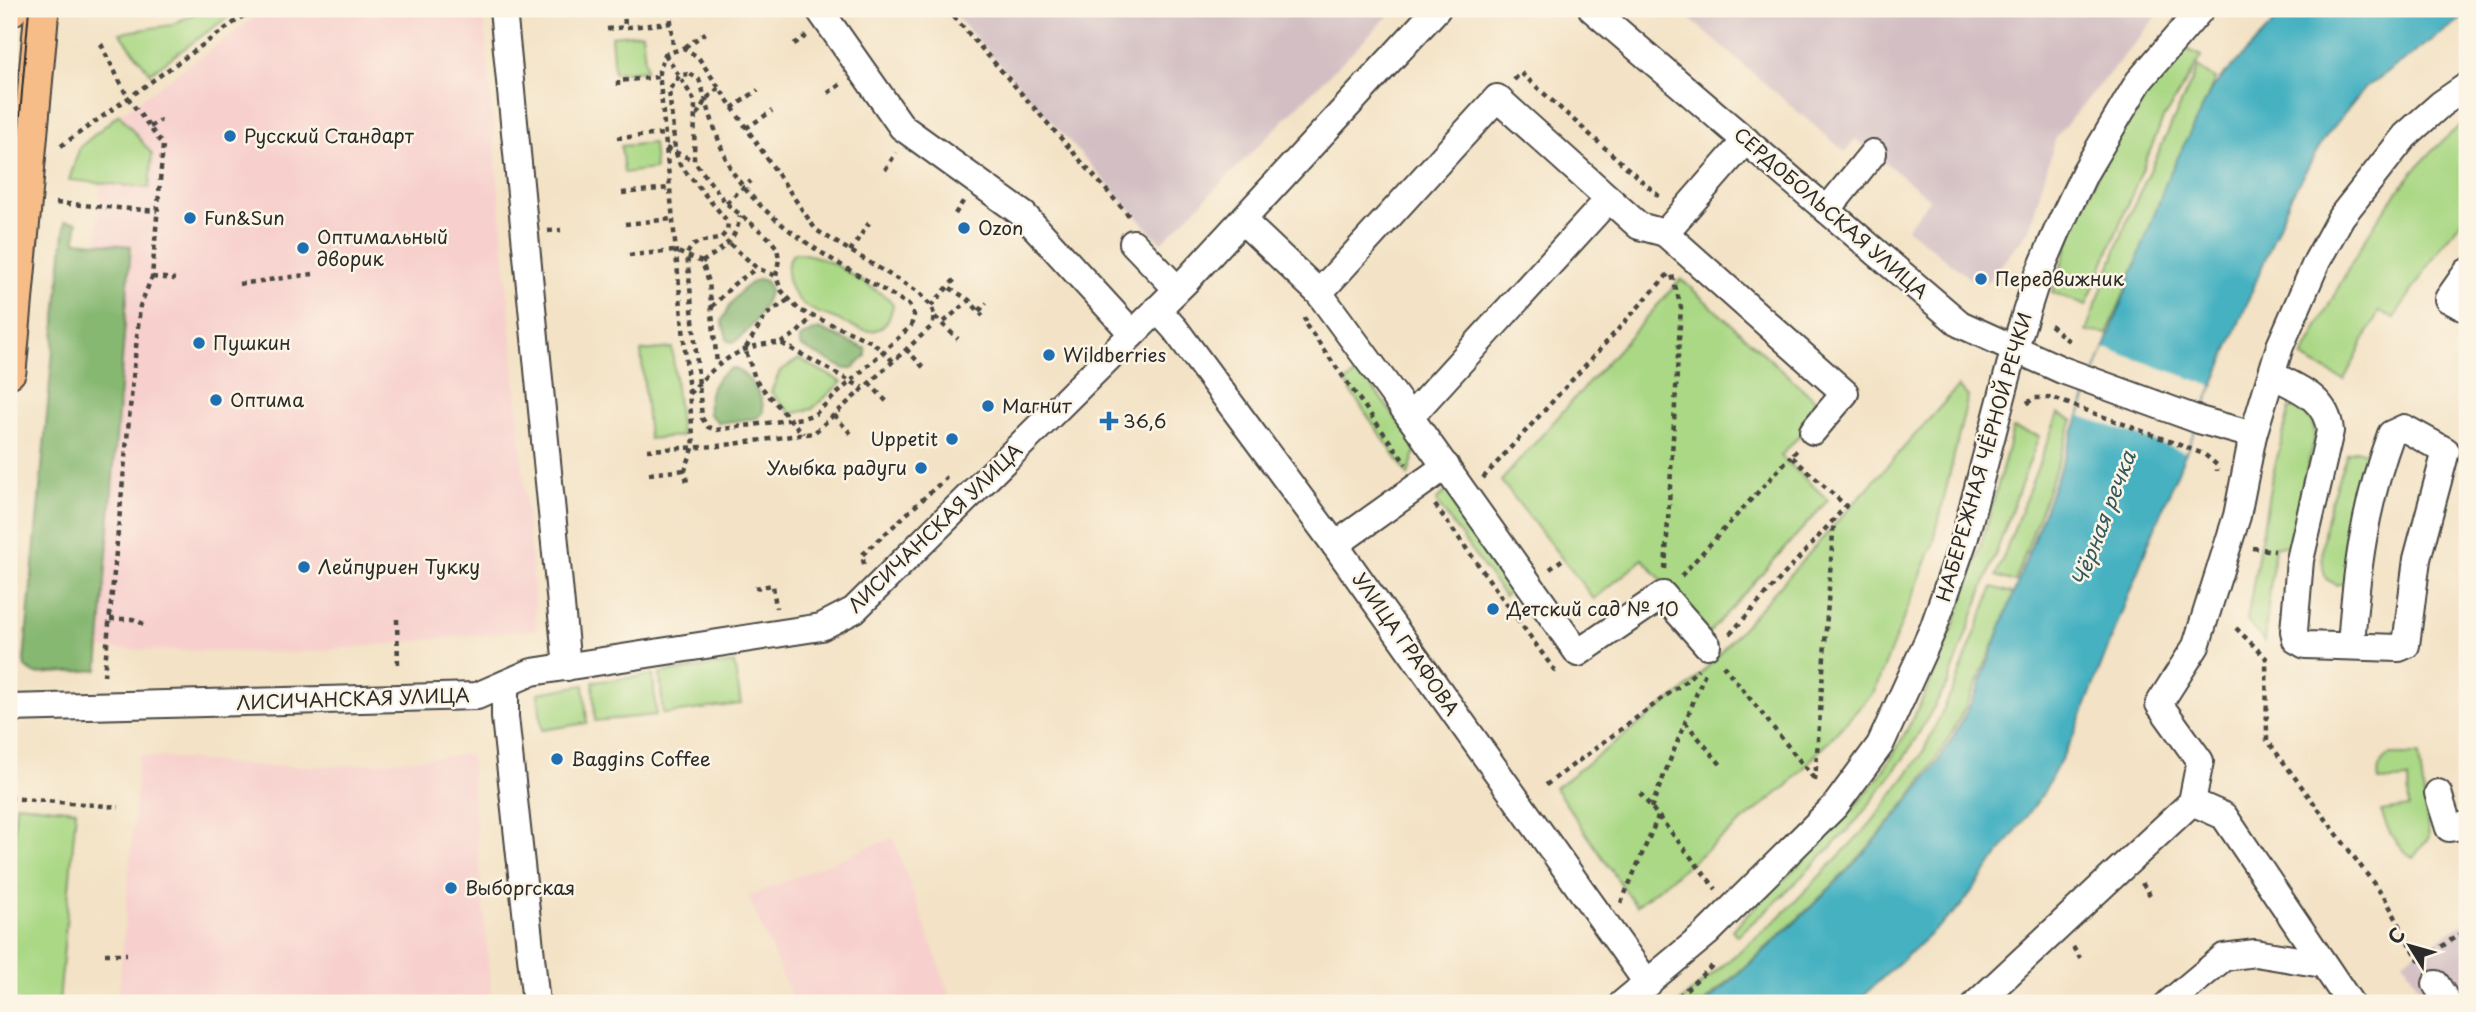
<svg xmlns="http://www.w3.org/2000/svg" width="2476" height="1012" viewBox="0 0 2476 1012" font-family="'Playpen Sans',sans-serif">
	<rect width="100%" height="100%" fill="#fcf5e5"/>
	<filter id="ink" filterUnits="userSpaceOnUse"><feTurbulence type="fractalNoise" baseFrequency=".0143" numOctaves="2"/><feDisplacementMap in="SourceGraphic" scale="14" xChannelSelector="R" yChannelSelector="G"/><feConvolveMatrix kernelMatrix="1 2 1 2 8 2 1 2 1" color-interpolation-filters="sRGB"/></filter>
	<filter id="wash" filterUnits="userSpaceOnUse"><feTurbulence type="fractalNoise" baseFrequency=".00686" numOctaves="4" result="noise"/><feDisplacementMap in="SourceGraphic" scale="28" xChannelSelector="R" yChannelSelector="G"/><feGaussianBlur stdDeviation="1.57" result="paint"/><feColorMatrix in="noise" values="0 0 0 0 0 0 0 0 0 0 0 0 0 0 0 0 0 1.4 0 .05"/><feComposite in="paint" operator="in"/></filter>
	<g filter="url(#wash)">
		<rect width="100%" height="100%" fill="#f3e2c5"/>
		<g fill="#f7d0cd">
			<path d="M 267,9 L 483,9 L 537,629 L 294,653 L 63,648 L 106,124 Z"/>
			<path d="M 470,754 L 492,1003 L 118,1003 L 139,755 L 265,766 L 341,766 Z"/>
			<path d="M 893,837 L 953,1003 L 794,1003 L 748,896 Z"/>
		</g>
		<g fill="#d2bec3">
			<path d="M 950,9 L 1395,9 L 1161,243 Z"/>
			<path d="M 1678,9 L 2163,9 L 2056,137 L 2029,230 L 1988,281 L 1974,282 L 1907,228 L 1930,199 L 1856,139 L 1845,152 Z"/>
			<path d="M 2467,921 L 2467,1003 L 2427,1003 L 2403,960 Z"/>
		</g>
		<g fill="#aad885" stroke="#6a8258" stroke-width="2">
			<path d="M 204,9 L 239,9 L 150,73 L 120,33 L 171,25 Z"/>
			<path d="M 642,33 L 646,70 L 614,73 L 611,36 Z"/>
			<path d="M 2177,45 L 2202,56 L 2163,119 L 2086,306 L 2052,292 L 2073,230 L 2108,151 Z"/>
			<path d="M 2198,67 L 2215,79 L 2107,334 L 2086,331 L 2129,216 Z"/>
			<path d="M 119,114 L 152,154 L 149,188 L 69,180 L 80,147 Z"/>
			<path d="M 2467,120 L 2467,215 L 2443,244 L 2394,318 L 2379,311 L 2344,380 L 2302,358 C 2346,272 2388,181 2467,120 Z"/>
			<path d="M 653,143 L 655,169 L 624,173 L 621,146 Z"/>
			<path d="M 794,253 C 827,253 860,281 888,298 L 893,305 C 885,344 859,330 834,318 C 826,315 817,313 809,308 C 791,298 779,270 794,253 Z"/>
			<path d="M 1681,279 L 1824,408 L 1781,456 L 1828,500 L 1708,634 L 1643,559 L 1594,599 L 1501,481 Z"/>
			<path d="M 672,348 L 681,436 L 649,439 L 641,351 Z"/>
			<path d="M 799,359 L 842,382 L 812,409 L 791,414 L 771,392 L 780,371 Z"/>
			<path d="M 1360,371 L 1417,446 L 1408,475 L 1345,383 Z"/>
			<path d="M 1958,387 L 1968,396 L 1933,545 L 1874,692 L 1787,786 L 1636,906 L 1555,788 L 1693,683 Z"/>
			<path d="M 2290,407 C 2307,411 2313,418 2315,435 L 2290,546 L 2275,546 L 2264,641 L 2247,620 L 2271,482 Z"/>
			<path d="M 2058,414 L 2073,420 L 2015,582 L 1996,576 Z"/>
			<path d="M 2013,428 L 2039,436 L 1949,681 L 1906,755 L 1855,823 L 1776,902 L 1737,936 L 1732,930 C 1785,876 1860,814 1897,748 C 1953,649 1985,538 2013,428 Z"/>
			<path d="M 2357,450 L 2368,454 L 2372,462 L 2345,582 L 2337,585 L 2326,579 C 2314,542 2334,490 2347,454 Z"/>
			<path d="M 1447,490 L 1513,590 L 1504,596 L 1436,501 Z"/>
			<path d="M 1993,587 L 2015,594 C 1991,651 1968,710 1934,762 C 1874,855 1786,931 1703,1003 L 1679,1003 L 1783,914 L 1871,823 L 1922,754 L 1956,683 Z"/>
			<path d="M 734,663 L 741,704 L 663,714 L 660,673 Z"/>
			<path d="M 653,675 L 656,715 L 595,721 L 593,682 Z"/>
			<path d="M 584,685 L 587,723 L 542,730 L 538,693 Z"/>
			<path d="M 2389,755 L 2419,755 L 2429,837 L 2413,858 C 2395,844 2388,833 2381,811 L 2409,807 L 2408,779 L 2379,781 C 2377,769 2379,763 2389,755 Z"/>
			<path d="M 16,804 L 76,810 L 59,1003 L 9,1003 L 9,887 Z"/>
		</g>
		<g fill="#87b872" stroke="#59724e" stroke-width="2">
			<path d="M 65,221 L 77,222 L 76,241 L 131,246 L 98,670 L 36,674 L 25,667 L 24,661 Z"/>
			<path d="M 759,279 L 766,281 L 770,289 C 765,309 751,331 734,342 L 728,341 L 722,321 C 731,303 739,287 759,279 Z"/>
			<path d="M 819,329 L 866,349 L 866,356 L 853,368 L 845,369 L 800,346 L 800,337 Z"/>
			<path d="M 732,368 C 747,372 765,396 763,413 L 757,418 L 719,423 L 709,414 C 707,393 712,378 732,368 Z"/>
		</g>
		<path fill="#44b1c1" stroke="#386e76" stroke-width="2" d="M 2287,9 L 2467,9 L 2467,15 L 2364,89 L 2324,139 L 2291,196 L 2149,542 L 2075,733 L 2042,795 L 1961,906 L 1855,1003 L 1706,1003 C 1788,931 1871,856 1935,766 C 1951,744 1963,717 1977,692 L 2168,177 L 2212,88 Z"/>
		<path fill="#f3e2c5" d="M 2105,348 L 2212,386 L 2185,452 L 2081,416 Z"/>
	</g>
	<g filter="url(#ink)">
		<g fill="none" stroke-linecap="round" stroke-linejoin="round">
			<defs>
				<g id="minor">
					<path d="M 503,9 L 567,667"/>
					<path d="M 819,9 L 902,127 L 1024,215 L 1132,333"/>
					<path d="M 1592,9 L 1960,324 L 2062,370 L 2199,420 L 2253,435"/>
					<path d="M 1827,210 L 1873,153"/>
					<path d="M 1243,221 L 1319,293 L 1497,98 L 1639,226 L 1665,233 L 1746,140"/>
					<path d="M 1665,233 L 1845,393 L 1813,431"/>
					<path d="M 1133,243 L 1177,289"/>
					<path d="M 2467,272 L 2448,299 L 2467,309"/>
					<path d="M 1319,293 L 1410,417 L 1608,200"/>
					<path d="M 1157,309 L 1175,329 L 1335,545 L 1648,984"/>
					<path d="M 2272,375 C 2298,388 2327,398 2330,431 L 2300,560 L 2294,631 L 2296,640 L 2305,645 L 2399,648 L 2406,645 L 2417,559 L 2446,451 L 2404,428 L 2391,434 C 2365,504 2356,572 2351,646"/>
					<path d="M 1410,417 L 1578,653 L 1663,595 L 1707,645"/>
					<path d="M 1335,545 L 1446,466"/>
					<path d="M 505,684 L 505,717 L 536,1003"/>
					<path d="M 9,708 L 477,696 L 532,672 L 821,627 L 854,610 L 1186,281 L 1437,9"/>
					<path d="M 2438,793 L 2449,828 L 2467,825"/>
					<path d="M 2192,802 L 2200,761 L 2159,704 L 2196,646 L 2237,516 L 2253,435 L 2280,346 L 2317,261 L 2341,217 L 2405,136 L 2441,104 L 2467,86"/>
					<path d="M 2436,984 L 2448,1003"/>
					<path d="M 1623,1003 L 1707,933 L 1835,806 L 1880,745 L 1933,629 L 1965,537 L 2015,347 L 2037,278 L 2058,229 L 2085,172 L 2139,81 L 2201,9"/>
					<path d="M 1977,1003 L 2192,802 L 2224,816 L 2350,1003"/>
					<path d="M 2169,1003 L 2224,957 L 2255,953 L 2323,964"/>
				</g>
				<g id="major">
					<path d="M 9,9 L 11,9"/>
					<path d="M 9,371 L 42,9"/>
				</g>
			</defs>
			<use href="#minor" stroke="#494642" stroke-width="30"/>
			<use href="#major" stroke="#494642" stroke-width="37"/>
			<g stroke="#494642" stroke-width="4.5" stroke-dasharray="5 5" stroke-linecap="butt">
				<path d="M 624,9 L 625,27"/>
				<path d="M 670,9 L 673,48"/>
				<path d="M 947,9 L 1131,218"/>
				<path d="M 607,29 L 671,23"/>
				<path d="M 101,44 L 128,98 L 163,145 L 152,277 L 140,306 L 104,675"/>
				<path d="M 794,44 L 808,35"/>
				<path d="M 685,47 L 707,32"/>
				<path d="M 665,54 L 695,101 L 694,161 L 726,203 L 769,238 L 777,248 L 779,259 L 776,276 L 781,290 L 799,310 L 872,342 L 893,361"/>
				<path d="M 690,74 L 699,79 C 708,105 720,153 734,174 C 772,231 851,270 909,305 L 914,315 L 911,326 L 815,414 L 803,418 L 716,430 L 708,427 L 702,418 L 687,254 C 696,237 705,243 721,238 L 727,231 L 728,222 L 680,165 L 675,150 L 669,90 L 680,75 Z"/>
				<path d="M 1514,80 L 1521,73 L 1661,198"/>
				<path d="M 618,86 L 618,81 L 659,77"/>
				<path d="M 828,93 L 841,84"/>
				<path d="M 732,108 L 758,90"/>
				<path d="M 697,115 L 706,99 L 719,88"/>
				<path d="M 150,127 L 161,120"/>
				<path d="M 746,128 L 772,111"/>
				<path d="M 617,138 L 664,134"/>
				<path d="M 61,146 L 253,9"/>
				<path d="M 666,148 L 693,160"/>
				<path d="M 885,170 L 896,153"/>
				<path d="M 622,193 L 669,188"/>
				<path d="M 56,203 L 157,211"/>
				<path d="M 726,203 L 751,181"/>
				<path d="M 955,214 L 964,200"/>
				<path d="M 625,224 L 672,219"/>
				<path d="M 548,231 L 561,230"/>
				<path d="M 985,233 L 991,223"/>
				<path d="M 730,244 L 757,268 L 776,276"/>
				<path d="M 850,251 L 869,223"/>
				<path d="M 629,255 L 675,251 L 702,262 L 709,282 L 717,364"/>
				<path d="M 702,262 C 722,249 736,241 740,216"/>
				<path d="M 152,277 L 175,279"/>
				<path d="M 239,284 L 313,274"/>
				<path d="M 950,288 L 969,300 L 983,316"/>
				<path d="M 788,300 L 766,315 L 745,349 L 756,381 L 803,434"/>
				<path d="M 931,306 L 956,278"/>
				<path d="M 712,307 L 734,284 L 757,268"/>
				<path d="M 979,311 L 987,303"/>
				<path d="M 935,317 L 958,339"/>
				<path d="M 1307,318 L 1303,321 L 1406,464"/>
				<path d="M 944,322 L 969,300"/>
				<path d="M 2050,325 L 2070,342"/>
				<path d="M 781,343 L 797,333 L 812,317"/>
				<path d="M 906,349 L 925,369"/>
				<path d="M 869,383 L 888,403"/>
				<path d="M 689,394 C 716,364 740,343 781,343 L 863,388"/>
				<path d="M 2027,403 L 2035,398 L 2053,398 L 2204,454 L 2217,465 L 2217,471"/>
				<path d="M 834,415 L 852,435"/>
				<path d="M 647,450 L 718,446 L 814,433 L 931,327 L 935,317 L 931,306 L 920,293 L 816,230 L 698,57 L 684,48 L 665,54 L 659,71 L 694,446 L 685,470 L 687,483"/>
				<path d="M 649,474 L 685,470"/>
				<path d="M 1483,478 L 1670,272"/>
				<path d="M 1435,505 L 1555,671 L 1558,668"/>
				<path d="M 2253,548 L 2275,551"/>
				<path d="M 864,564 L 862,555 L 947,477"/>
				<path d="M 1550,569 L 1563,559"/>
				<path d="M 1665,569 L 1681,307 L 1672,275"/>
				<path d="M 1681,576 L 1791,456"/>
				<path d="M 755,588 L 773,585 L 776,608"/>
				<path d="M 110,619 L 133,619 L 146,625"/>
				<path d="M 397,619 L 398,667"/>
				<path d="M 2236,628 L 2266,658 L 2267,740 L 2386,900 L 2420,962"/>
				<path d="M 1730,634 L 1846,506 L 1791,456 L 1798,449"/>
				<path d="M 1723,665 L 1816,781"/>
				<path d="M 1685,722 L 1722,766"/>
				<path d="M 1815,781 L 1834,519"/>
				<path d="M 1546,785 L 1686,681 L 1698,669"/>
				<path d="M 1640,793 L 1716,889"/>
				<path d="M 9,798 L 119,807"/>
				<path d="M 1651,808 L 1706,670"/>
				<path d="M 2142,883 L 2150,895"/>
				<path d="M 1621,903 L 1658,817"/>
				<path d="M 2073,947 L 2080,958"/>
				<path d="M 105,954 L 127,954"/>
				<path d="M 2425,958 L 2467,929"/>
				<path d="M 1671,1003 L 1712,966"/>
			</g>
			<use href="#minor" stroke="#fff" stroke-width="26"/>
			<use href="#major" stroke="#f7bd88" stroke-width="33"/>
			<g stroke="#2b2b2b" stroke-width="2">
				<path d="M 9,61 L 13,9"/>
				<path d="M 9,246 L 29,9"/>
			</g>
		</g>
	</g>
	<g fill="#1f6fb2" stroke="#fcf5e5" stroke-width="2.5">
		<circle cx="230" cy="136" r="7"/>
		<circle cx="190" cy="218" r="7"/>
		<circle cx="964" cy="228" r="7"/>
		<circle cx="303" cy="248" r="7"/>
		<circle cx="1981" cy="279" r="7"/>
		<circle cx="199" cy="343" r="7"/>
		<circle cx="1049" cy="355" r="7"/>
		<circle cx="216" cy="400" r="7"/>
		<circle cx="988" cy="406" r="7"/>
		<path d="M1105.5 410.5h7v7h7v7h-7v7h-7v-7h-7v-7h7z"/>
		<circle cx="952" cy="439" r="7"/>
		<circle cx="921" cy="468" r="7"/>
		<circle cx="304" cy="567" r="7"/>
		<circle cx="1493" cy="609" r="7"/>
		<circle cx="557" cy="759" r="7"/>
		<circle cx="451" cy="888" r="7"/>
	</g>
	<g text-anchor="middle" stroke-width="5" stroke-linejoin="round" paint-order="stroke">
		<g font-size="19" fill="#2b2b2b" stroke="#fcf5e5" text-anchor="start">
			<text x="244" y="143">Русский Стандарт</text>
			<text x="204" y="225">Fun&amp;Sun</text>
			<text x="978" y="235">Ozon</text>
			<text x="317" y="244">Оптимальный<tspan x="317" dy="22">дворик</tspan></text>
			<text x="1995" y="286">Передвижник</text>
			<text x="213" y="350">Пушкин</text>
			<text x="1063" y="362">Wildberries</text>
			<text x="230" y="407">Оптима</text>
			<text x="1002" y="413">Магнит</text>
			<text x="1123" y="428">36,6</text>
			<text x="938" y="446" text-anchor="end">Uppetit</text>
			<text x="907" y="475" text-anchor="end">Улыбка радуги</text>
			<text x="318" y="574">Лейпуриен Тукку</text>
			<text x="1507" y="616">Детский сад № 10</text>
			<text x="571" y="766">Baggins Coffee</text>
			<text x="465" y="895">Выборгская</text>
		</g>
		<g font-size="19" fill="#2b2b2b" stroke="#fcf5e5">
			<text transform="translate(1831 213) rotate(41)" y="7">СЕРДОБОЛЬСКАЯ УЛИЦА</text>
			<text transform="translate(1984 457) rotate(-74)" y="7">НАБЕРЕЖНАЯ ЧЁРНОЙ РЕЧКИ</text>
			<text transform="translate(935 528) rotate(-44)" y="7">ЛИСИЧАНСКАЯ УЛИЦА</text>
			<text transform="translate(1406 644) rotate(55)" y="7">УЛИЦА ГРАФОВА</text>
			<text transform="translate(353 699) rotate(-2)" y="7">ЛИСИЧАНСКАЯ УЛИЦА</text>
		</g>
		<g font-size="21" font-style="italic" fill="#345a60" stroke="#fcf5e5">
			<text transform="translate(2104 519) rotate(-69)" y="7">Чёрная речка</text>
		</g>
	</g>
	<rect width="2476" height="1012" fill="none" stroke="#fcf5e5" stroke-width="35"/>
	<g transform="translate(2410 946) rotate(307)" stroke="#fcf5e5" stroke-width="5" paint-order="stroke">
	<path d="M0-5L12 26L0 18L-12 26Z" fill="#2b2b2b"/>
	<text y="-10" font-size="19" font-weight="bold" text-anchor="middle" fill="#2b2b2b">С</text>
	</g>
</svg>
